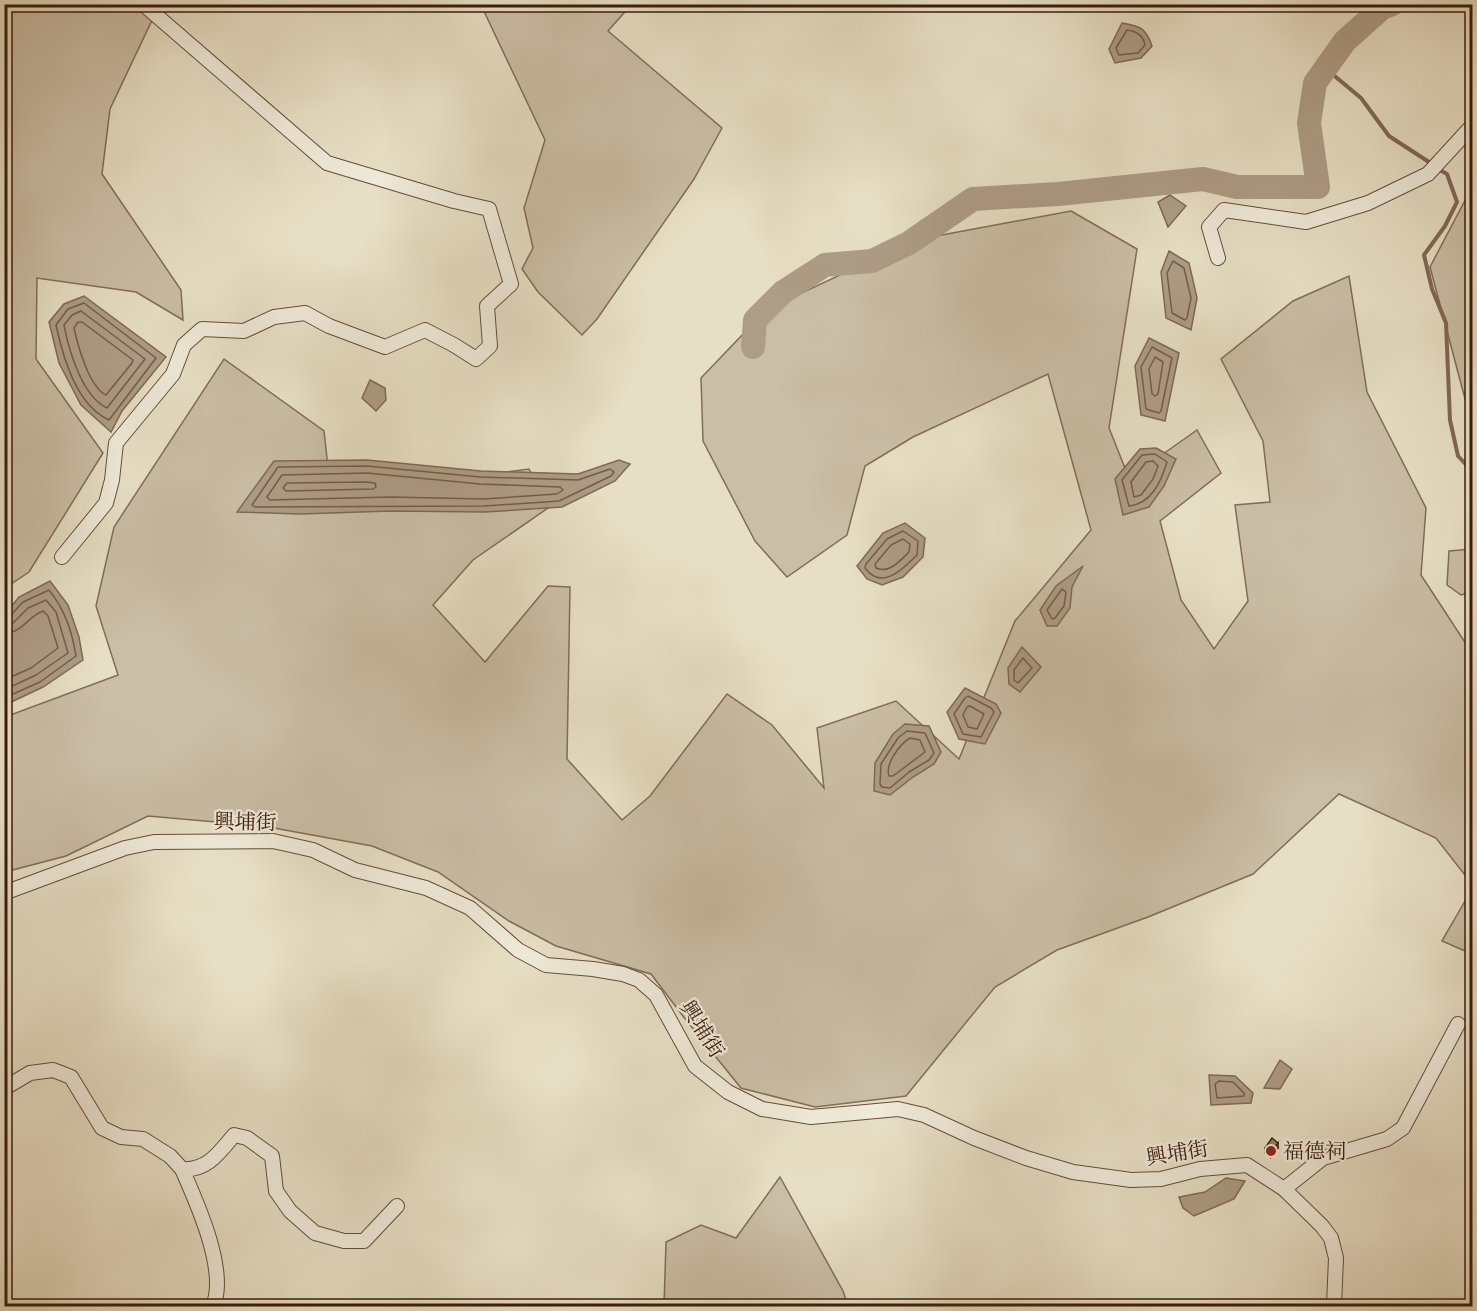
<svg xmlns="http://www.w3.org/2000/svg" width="1477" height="1311" viewBox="0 0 1477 1311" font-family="'Gentium Book Plus','Noto Serif TC',serif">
	<rect width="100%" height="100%" fill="#e7dfc5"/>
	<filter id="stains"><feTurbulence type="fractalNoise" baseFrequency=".00333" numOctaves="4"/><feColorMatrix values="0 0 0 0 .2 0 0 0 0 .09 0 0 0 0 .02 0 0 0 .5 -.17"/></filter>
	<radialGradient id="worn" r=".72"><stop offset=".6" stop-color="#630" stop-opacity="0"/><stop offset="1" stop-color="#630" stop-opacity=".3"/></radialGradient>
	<g fill="#cabea6" stroke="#836c59" stroke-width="1.5">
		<path d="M 5,5 L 131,5 L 153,18 L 110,109 L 102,174 L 181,290 L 183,320 L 136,292 L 37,278 L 36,359 L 103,453 L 29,572 L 5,588 Z"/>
		<path d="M 481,5 L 631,5 L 608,31 L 722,128 L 694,179 L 597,319 L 582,335 L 538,292 L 522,269 L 533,248 L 524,208 L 545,140 Z"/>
		<path d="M 1472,187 L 1472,425 L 1430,267 Z"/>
		<path d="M 1071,211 L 1137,249 L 1109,428 L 1129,478 L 1197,430 L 1221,473 L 1160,521 L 1181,600 L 1214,649 L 1248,601 L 1235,505 L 1270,502 L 1263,441 L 1221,359 L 1293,301 L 1349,276 L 1367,392 L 1426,508 L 1421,575 L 1472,653 L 1472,884 L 1436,838 L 1339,794 L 1253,874 L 1148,917 L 1057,950 L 995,987 L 906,1096 L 815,1107 L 741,1088 L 686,1020 L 651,974 L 556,946 L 509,921 L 438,872 L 372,846 L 263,826 L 148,816 L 66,856 L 5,872 L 5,717 L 118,675 L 96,606 L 114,527 L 224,359 L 324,431 L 331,495 L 529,469 L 548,508 L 473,560 L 433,605 L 485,662 L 548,586 L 570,587 L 567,759 L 622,820 L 650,796 L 727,694 L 772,725 L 824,788 L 817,728 L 896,701 L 959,759 L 1015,621 L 1091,530 L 1048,374 L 913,437 L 865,466 L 847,535 L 787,577 L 755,541 L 703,441 L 701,378 L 767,309 L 915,240 Z"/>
		<path d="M 1472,549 L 1472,592 L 1461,595 L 1447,585 L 1449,551 Z"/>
		<path d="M 1472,889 L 1472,954 L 1442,941 Z"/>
		<path d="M 780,1177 L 843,1291 L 848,1306 L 664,1306 L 666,1242 L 701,1225 L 736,1238 Z"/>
	</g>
	<g fill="#ad9c86" stroke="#806855" stroke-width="1.5">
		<path d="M 1122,23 C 1140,26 1146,28 1152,46 L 1141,58 L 1115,63 L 1109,49 Z"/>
		<path d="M 1170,195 L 1186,206 L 1168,227 L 1158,202 Z"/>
		<path d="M 1169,251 L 1189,263 L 1197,298 L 1191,330 L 1166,318 L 1161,272 Z"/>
		<path d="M 84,296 L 166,357 L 122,411 L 111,432 L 81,405 L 59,363 L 49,322 L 64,304 Z"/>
		<path d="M 1149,338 L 1179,353 L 1165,421 L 1141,415 L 1135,366 Z"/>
		<path d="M 370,380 L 385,388 L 386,400 L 376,411 L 362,398 Z"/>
		<path d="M 1156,448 L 1176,459 L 1164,486 L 1149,507 L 1123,515 L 1115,479 L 1140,449 Z"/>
		<path d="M 367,460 L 481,471 L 578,474 L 619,460 L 630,464 L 615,481 L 562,507 L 485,512 L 391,511 L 300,514 L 237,512 L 274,461 Z"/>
		<path d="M 905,523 L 925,538 L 923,557 L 903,577 L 882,585 L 867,579 L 857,566 L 883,533 Z"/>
		<path d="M 1083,566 L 1072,587 L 1070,608 L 1057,626 L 1047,626 L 1040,610 L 1056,586 Z"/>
		<path d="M 50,581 L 68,605 L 79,637 L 83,660 L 43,687 L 5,705 L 5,614 L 19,597 Z"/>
		<path d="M 1022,647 L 1041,667 L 1020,692 L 1009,684 L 1008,668 Z"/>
		<path d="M 965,688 L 996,704 L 1001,713 L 985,744 L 959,739 L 947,712 Z"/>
		<path d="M 905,724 L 929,726 L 941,752 L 934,764 L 913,777 L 890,795 L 874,791 L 875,763 L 893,734 Z"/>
		<path d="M 1280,1060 L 1292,1069 L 1280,1089 L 1264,1088 Z"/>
		<path d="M 1209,1075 L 1235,1076 L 1253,1093 L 1251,1103 L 1211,1105 Z"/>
		<path d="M 1226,1178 L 1245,1181 L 1234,1199 L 1194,1216 L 1183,1208 L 1179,1197 L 1205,1192 Z"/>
	</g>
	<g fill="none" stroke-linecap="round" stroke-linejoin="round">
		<g stroke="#745c49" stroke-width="1.5">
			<path d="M 1127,30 C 1136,31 1143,35 1145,45 L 1138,53 L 1119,55 L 1116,48 Z"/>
			<path d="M 1173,261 L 1184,268 L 1191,298 L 1187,318 L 1185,320 L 1172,313 L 1167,273 Z"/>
			<path d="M 84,303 L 156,358 L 109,420 C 76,405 63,357 56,325 L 68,309 Z"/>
			<path d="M 81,311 L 145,359 L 107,408 C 82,396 69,351 64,325 L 72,315 Z"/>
			<path d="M 78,322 L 82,322 L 133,360 L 132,363 L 106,395 C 89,387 78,346 74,328 Z"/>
			<path d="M 1152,347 L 1172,358 L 1161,411 L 1159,413 L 1146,409 L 1141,367 Z"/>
			<path d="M 1155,357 L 1163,362 L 1158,394 L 1155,396 L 1152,394 L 1149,369 Z"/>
			<path d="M 1155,454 L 1167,462 C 1161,482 1151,504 1129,506 L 1122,480 L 1142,455 Z"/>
			<path d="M 1153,461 L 1158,466 L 1153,479 L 1141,495 L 1134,497 L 1131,482 L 1146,462 Z"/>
			<path d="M 367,466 L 480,477 L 578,480 L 610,469 L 614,472 L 611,476 L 559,501 L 484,506 L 255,507 L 252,505 L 278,467 Z"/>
			<path d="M 367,473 L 480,484 L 560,487 L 563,490 L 557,494 L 484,499 L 391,497 L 270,500 L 267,497 L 282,475 Z"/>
			<path d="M 366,482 L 375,483 L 376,487 L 373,489 L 286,491 L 283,488 L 287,483 Z"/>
			<path d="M 903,531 L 918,541 L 917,555 C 903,569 882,591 865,568 L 866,564 L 887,539 Z"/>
			<path d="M 903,539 L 910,544 L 909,552 C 900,561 889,574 876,568 L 875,564 L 891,545 Z"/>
			<path d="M 1062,589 L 1066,592 L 1064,606 L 1055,618 L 1052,619 L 1047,610 Z"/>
			<path d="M 4,617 L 11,615 L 23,602 L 49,590 C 65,610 72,631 76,656 L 40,682 L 4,698"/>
			<path d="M 4,624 L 13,623 L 28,608 L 46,600 L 56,612 L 68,653 L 36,675 L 4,690"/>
			<path d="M 4,633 C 23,633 28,616 43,611 L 48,616 L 58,648 L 31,668 L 4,680"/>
			<path d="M 1023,658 L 1032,668 L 1018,683 L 1014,680 L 1014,670 Z"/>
			<path d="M 968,696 L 991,708 L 994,712 L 981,737 L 963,734 L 954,714 L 965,698 Z"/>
			<path d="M 970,706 L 984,714 L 977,729 L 968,727 L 963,715 L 967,707 Z"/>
			<path d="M 907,731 L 925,733 L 934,753 L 929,760 L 909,772 L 890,788 L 882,787 L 880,784 L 881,764 L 898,738 Z"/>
			<path d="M 910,738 L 920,740 L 925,752 L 893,776 L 889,776 C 885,764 899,745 910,738 Z"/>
			<path d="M 1219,1081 L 1233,1082 L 1244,1093 L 1244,1096 L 1217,1098 L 1215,1084 Z"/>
		</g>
		<g stroke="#806855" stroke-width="4">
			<path d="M 1325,68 L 1361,98 L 1389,136 L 1432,164"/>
			<path d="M 1438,169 L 1447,174 L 1457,202 L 1445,226 L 1424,255 L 1432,289 L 1446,323 L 1450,420 L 1458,456 L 1472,471"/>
		</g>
		<path stroke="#ad9c86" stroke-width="24" d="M 753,347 L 755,320 L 783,292 L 825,265 L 872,261 L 909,243 L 973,199 L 1058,194 L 1203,179 L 1237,187 L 1318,187 L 1309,123 L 1315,83 L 1345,41 L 1382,8 L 1392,4"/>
		<defs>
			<g id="minor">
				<path d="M 1218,258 L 1209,227 L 1224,210 L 1306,222 L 1368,203 L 1428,174 L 1472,126"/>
				<path d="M 62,557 L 106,503 L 112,480 L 116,443 L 173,374 L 184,345 L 202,329 L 244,331 L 274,317 L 305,313 L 329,326 L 385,347 L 425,330 L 454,345 L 476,359 L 490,346 L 487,306 L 511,284 L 489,209 L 454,201 L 327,163 L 143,4"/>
				<path d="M 4,893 L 125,848 L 154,842 L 273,841 L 313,850 L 355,870 L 426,888 L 470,908 L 518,950 L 546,965 L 593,969 L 623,974 L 639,980 L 656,995 L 695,1066 L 728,1092 L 762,1109 L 811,1117 L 898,1109 L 924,1115 L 974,1138 L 1026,1158 L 1073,1172 L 1131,1180 L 1161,1179 L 1200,1169 L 1247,1165 L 1284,1189 L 1322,1226 L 1331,1238 L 1336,1258 L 1334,1306"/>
				<path d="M 4,1090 L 8,1086 L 30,1073 L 53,1070 L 71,1077 L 102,1128 L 121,1137 L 143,1139 L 170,1156 L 182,1169 C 207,1171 219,1153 234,1135 L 247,1138 L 272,1156 L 276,1191 L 290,1211 L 315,1233 L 344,1241 L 364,1241 L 397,1206"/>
				<path d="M 182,1169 C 197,1203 228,1271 213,1306"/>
				<path d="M 1284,1189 L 1323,1158 L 1387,1139 L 1403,1128 L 1458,1024"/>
			</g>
		</defs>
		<use href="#minor" stroke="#674c3a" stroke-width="16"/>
		<use href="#minor" stroke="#efead9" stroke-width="14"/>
	</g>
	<path fill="#806f5d" stroke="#3c1b0c" stroke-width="1.5" d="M 1265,1148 L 1278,1148 L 1271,1157 L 1265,1153 Z"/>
	<path fill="#685a4c" stroke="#3c1b0c" stroke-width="1.5" d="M 1278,1143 L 1278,1148 L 1271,1157 L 1271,1152 Z"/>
	<path fill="#95816c" stroke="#3c1b0c" stroke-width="1.5" d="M 1272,1138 L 1278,1143 L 1271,1152 L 1265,1148 Z"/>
	<circle fill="#8f2418" stroke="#efead9" stroke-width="2" cx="1271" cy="1151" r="6"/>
	<g text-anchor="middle" stroke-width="4.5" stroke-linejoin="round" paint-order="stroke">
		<g font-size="21" fill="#3c1b0c" stroke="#efead9">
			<text transform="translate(245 822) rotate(1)" y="7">興埔街</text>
			<text transform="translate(702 1029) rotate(58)" y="7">興埔街</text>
			<text transform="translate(1177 1153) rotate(-9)" y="7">興埔街</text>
		</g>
		<g font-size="21" fill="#3c1b0c" stroke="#efead9" text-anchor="start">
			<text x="1283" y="1158">福德祠</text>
		</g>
	</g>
	<rect width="1477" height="1311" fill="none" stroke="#e7dfc5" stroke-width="24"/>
	<rect x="6" y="6" width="1465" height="1299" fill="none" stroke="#3c1b0c" stroke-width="3"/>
	<rect x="12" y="12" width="1453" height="1287" fill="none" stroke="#3c1b0c" stroke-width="1.5"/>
	<rect width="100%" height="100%" filter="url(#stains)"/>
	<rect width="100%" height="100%" fill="url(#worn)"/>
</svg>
